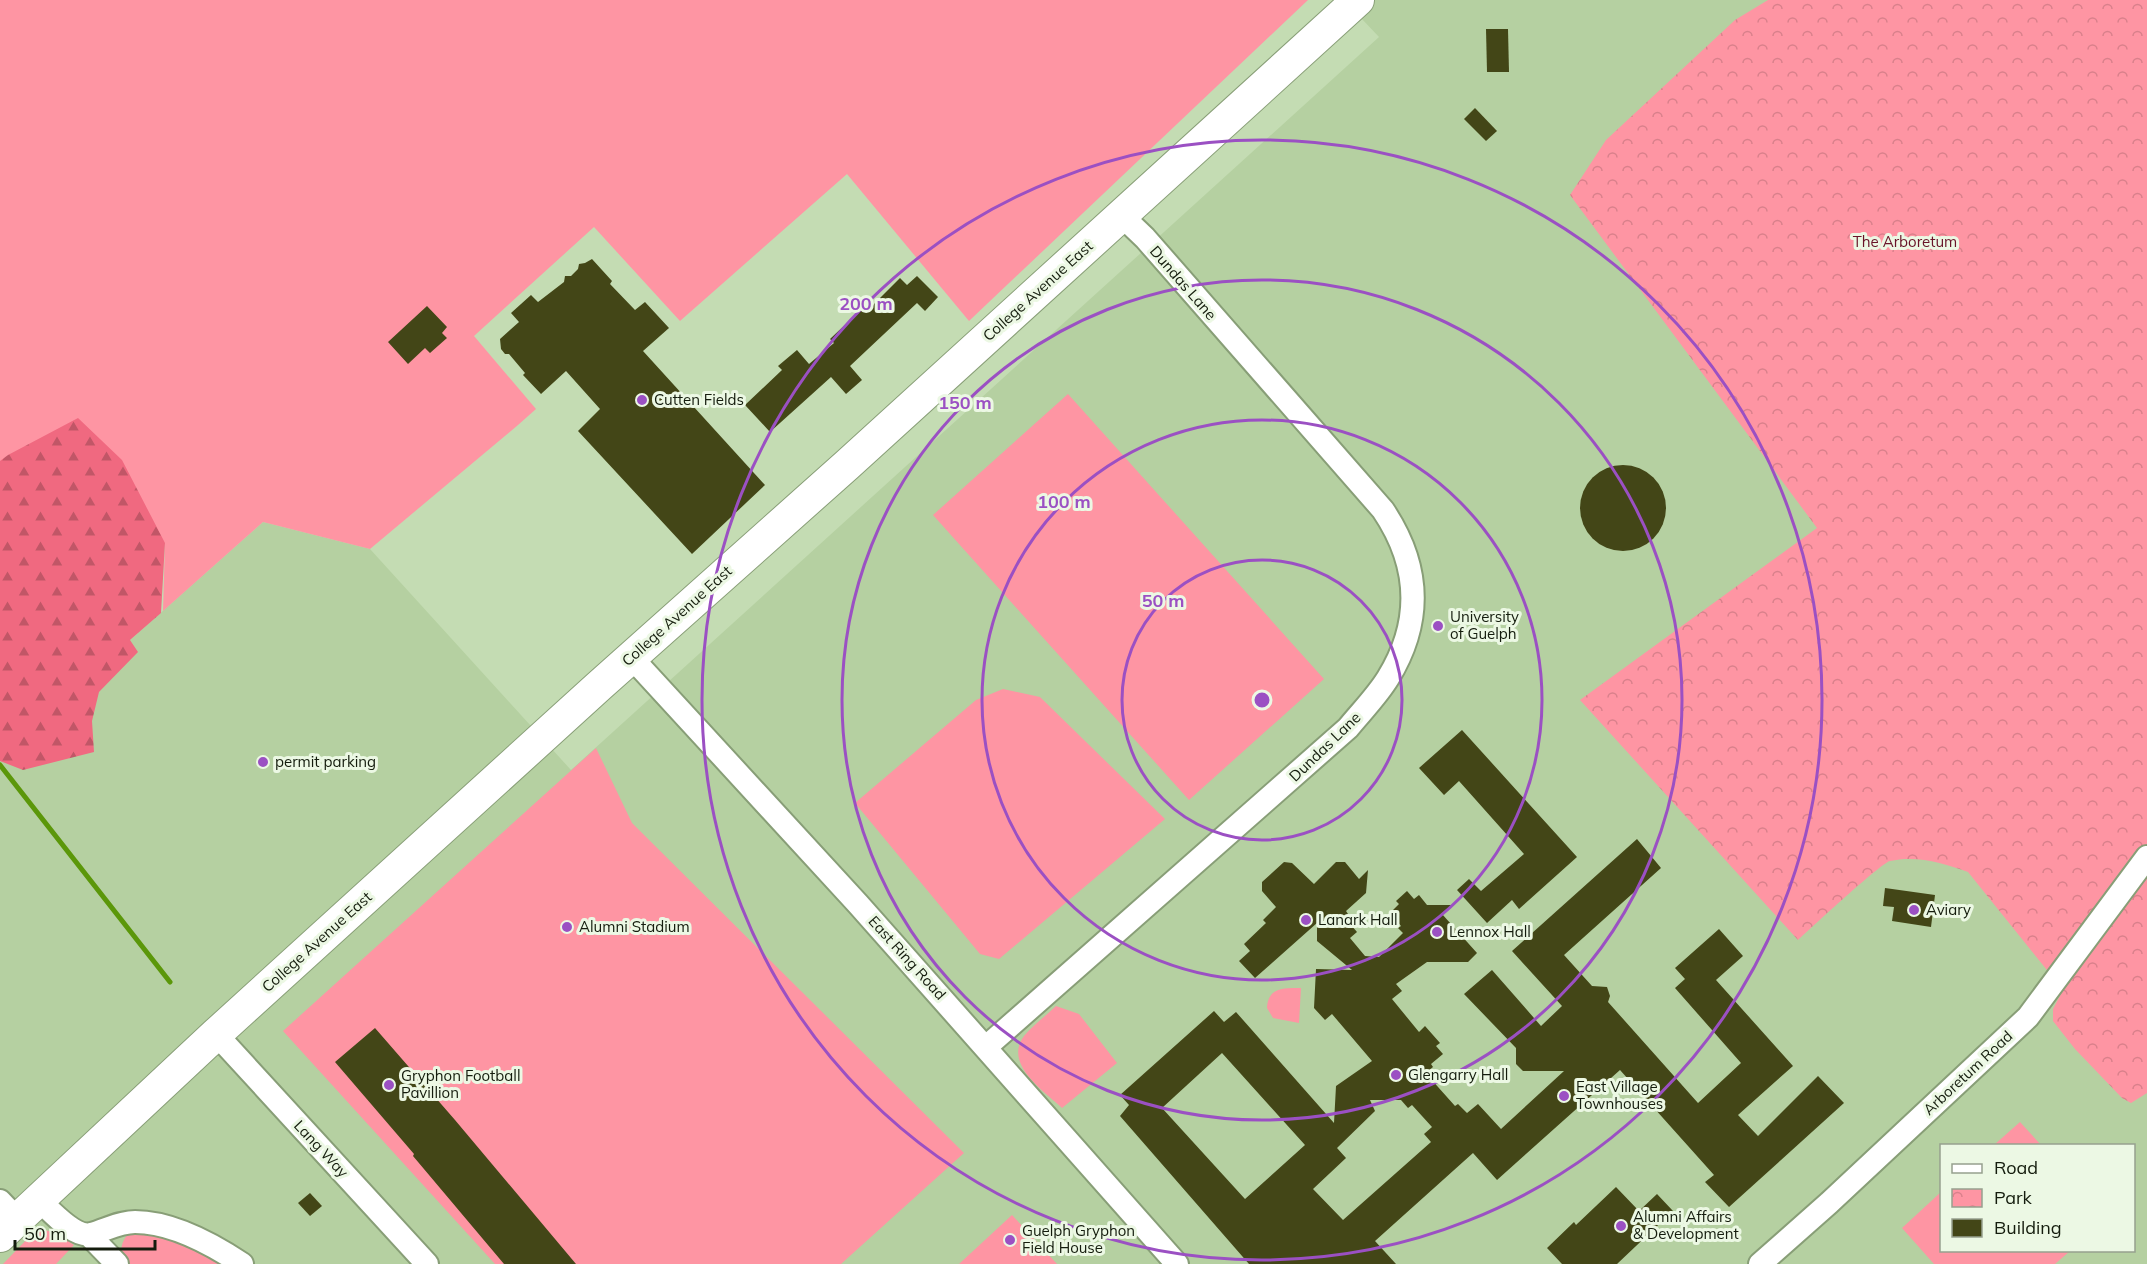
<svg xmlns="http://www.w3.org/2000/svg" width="2147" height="1264" viewBox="0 0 2147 1264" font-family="Mulish,sans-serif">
	<defs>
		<pattern id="forest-firs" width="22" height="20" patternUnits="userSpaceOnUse" patternTransform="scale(1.5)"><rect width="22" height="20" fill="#f06980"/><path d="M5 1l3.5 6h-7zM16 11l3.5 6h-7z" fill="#c15667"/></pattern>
		<pattern id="park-crowns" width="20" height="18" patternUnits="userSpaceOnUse" patternTransform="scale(1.5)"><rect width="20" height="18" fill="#fe95a3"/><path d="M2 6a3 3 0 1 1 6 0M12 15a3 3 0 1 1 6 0" fill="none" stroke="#d9808b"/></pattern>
	</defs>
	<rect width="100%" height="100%" fill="#c4dcb3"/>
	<path fill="#b5d0a1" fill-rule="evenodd" d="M 1344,0 L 2147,0 L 2147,1264 L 0,1264 L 0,748 L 129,641 L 263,522 L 370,549 L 571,770 L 1379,37 ZM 1942,1146 L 2134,1146 L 2134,1250 L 1942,1250 Z"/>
	<g fill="#fe95a3">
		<path d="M 0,0 L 1308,0 L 969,321 L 847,174 L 680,321 L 594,227 L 474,336 L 536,409 L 518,425 L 370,549 L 263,522 L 163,611 L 165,543 L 0,511 Z"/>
		<path d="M 1068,394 L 1324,679 L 1189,800 L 933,515 Z"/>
		<path d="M 1003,689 L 1040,697 L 1165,819 L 999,959 L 980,954 L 855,803 L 976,700 Z"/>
		<path d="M 596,748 L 632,823 L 964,1153 L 841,1264 L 495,1264 L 283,1031 Z"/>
		<path d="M 1301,988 L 1299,1023 L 1273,1018 L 1267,1008 C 1268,987 1284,988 1301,988 Z"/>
		<path d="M 1056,1006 L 1079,1014 L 1117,1063 L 1062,1108 C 1044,1091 1003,1064 1024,1036 C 1033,1025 1046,1016 1056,1006 Z"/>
		<path d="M 2020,1122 L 2041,1145 L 1994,1145 Z"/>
		<path d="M 1941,1192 L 1942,1250 L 2070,1251 L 2055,1264 L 1934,1264 L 1902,1228 Z"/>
		<path d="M 1012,1215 L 1057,1264 L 959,1264 Z"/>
		<path d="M 41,1229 L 56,1233 L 74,1245 L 56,1264 L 3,1264 L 33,1233 Z"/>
		<path d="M 141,1232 L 174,1241 L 222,1264 L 128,1264 C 120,1254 119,1246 127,1235 Z"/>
	</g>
	<path fill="url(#forest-firs)" d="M 78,418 L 122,460 L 165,543 L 161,613 L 130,640 L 138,652 L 99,692 L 92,721 L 94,752 L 23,770 L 0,761 L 0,461 L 8,455 Z"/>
	<path fill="url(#park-crowns)" d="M 1768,0 L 2147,0 L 2147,1093 L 2131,1103 L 2122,1098 L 2075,1049 L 2053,1021 L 2053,1009 L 2063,990 L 1968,872 C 1944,863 1916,855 1890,861 C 1881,863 1811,928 1798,940 L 1580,700 L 1817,528 L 1570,195 L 1606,140 L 1735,20 Z"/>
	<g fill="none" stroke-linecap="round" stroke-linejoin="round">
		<path stroke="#5b970a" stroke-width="5" d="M 0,765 L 170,982"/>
	</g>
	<g fill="#434617" fill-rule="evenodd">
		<path d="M 1486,29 L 1508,29 L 1509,72 L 1487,72 Z"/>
		<path d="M 1475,108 L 1497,131 L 1486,141 L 1464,119 Z"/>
		<path d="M 592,259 L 612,281 L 610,284 L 635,310 L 645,302 L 669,328 L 643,351 L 765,485 L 692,554 L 578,431 L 600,409 L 566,371 L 541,394 L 523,375 L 525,373 L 509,354 L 505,354 L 501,349 L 500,339 L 519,322 L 511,313 L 531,295 L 538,302 L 564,282 L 565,276 L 571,276 L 578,269 L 579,264 L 585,263 Z"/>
		<path d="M 917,276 L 938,297 L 925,311 L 917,303 L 850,366 L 862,380 L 846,394 L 831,377 L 770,432 L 745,405 L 782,370 L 778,366 L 797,350 L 809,364 L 834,343 L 830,339 L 868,303 L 871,307 L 900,278 L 907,285 Z"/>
		<path d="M 427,306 L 447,327 L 442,333 L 447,338 L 430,353 L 425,348 L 408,364 L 388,342 Z"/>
		<circle cx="1623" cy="508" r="43"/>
		<path d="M 1462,730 L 1577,857 L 1519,909 L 1512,900 L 1487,923 L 1457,890 L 1469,879 L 1481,891 L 1524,854 L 1459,781 L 1444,795 L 1419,768 Z"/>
		<path d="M 1637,839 L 1661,868 L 1564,955 L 1592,986 L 1607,987 L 1610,996 L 1608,1002 L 1698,1103 L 1741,1063 L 1675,988 L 1685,979 L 1675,968 L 1719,929 L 1743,956 L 1716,980 L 1793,1066 L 1738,1115 L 1758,1136 L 1818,1076 L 1844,1103 L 1729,1207 L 1705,1182 L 1714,1175 L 1620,1070 L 1497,1180 L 1473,1153 L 1375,1241 L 1396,1264 L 1249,1264 L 1120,1116 L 1129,1105 L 1120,1095 L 1214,1011 L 1224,1022 L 1236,1012 L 1334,1123 L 1336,1086 L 1372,1061 L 1332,1014 L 1325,1020 L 1314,1008 L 1316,969 L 1352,970 L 1317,941 L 1317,923 L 1255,978 L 1239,961 L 1250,951 L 1244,944 L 1266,923 L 1263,920 L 1276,907 L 1262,891 L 1262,882 L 1284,862 L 1292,863 L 1314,884 L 1336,862 L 1345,862 L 1359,879 L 1368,870 L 1366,893 L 1346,911 L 1354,923 L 1351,925 L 1357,932 L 1350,938 L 1365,956 L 1379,957 L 1403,933 L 1398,928 L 1401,926 L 1395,919 L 1397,917 L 1392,911 L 1399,904 L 1396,901 L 1407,891 L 1414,899 L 1419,895 L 1427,905 L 1453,905 L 1442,914 L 1477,953 L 1468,962 L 1427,962 L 1396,984 L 1402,991 L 1392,999 L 1419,1032 L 1425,1026 L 1440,1043 L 1436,1046 L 1443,1054 L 1431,1064 L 1433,1067 L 1428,1071 L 1432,1075 L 1430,1078 L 1455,1106 L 1458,1104 L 1467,1113 L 1478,1104 L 1501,1129 L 1564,1071 L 1523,1071 L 1516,1064 L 1516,1048 L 1464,994 L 1492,970 L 1541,1026 L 1562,1006 L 1512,951 ZM 1222,1053 L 1305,1145 L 1245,1199 L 1162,1108 ZM 1370,1100 L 1401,1100 L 1408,1108 L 1412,1105 L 1432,1127 L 1424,1134 L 1431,1142 L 1343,1220 L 1313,1189 L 1346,1158 L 1337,1148 L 1375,1111 Z"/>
		<path d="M 1885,888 L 1935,895 L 1931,927 L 1892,921 L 1894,907 L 1883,906 Z"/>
		<path d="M 375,1028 L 455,1120 L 576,1264 L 504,1264 L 413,1156 L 414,1154 L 335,1062 Z"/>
		<path d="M 1616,1187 L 1639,1211 L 1657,1194 L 1673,1211 L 1617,1264 L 1562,1264 L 1547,1248 L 1574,1222 L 1576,1225 Z"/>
		<path d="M 310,1193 L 322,1206 L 310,1216 L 298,1203 Z"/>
	</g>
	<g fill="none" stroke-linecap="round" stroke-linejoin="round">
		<defs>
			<g id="street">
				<path d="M 632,658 L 858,904 L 1177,1264"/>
				<path d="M 216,1034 L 427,1264"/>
				<path d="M 986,1047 L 1348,728 C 1361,712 1377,696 1388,678 C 1423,621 1420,565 1383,510 L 1145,238 L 1121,215"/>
				<path d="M 39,1200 C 50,1210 74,1238 91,1234 C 106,1230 119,1222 135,1222 C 172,1222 212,1244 242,1264"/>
				<path d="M 0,1201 L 18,1220"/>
				<path d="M 89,1235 L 117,1264"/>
				<path d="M 1760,1264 L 1829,1203 L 2028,1017 L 2147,857"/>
			</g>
			<path id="secondary" d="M 0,1236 L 216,1034 L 599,686 L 847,465 L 1358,0"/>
		</defs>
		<use href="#street" stroke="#889e77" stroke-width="26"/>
		<use href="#secondary" stroke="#889e77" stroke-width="34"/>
		<use href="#street" stroke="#fff" stroke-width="22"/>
		<use href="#secondary" stroke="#fff" stroke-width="32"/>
	</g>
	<g fill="none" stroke="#9b50c3" stroke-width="3">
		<circle cx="1262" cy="700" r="140"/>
		<circle cx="1262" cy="700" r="280"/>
		<circle cx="1262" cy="700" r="420"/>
		<circle cx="1262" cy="700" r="560"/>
	</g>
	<g fill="#9b50c3" stroke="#ecf8e4" stroke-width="2">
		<circle cx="642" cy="400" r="6"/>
		<circle cx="1438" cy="626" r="6"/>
		<circle cx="263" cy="762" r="6"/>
		<circle cx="1914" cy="910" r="6"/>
		<circle cx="1306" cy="920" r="6"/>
		<circle cx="567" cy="927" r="6"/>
		<circle cx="1437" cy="932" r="6"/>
		<circle cx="1396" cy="1075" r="6"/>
		<circle cx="389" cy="1085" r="6"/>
		<circle cx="1564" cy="1096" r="6"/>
		<circle cx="1621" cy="1226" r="6"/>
		<circle cx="1010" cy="1240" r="6"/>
	</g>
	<g text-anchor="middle" stroke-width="6" stroke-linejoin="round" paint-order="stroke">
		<g font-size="15" fill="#691328" stroke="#ecf8e4">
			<text x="1905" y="247">The Arboretum</text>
		</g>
		<g font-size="15" fill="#141c0d" stroke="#ecf8e4">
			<text transform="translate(1183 283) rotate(49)" y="5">Dundas Lane</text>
			<text transform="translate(1038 291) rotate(-42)" y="5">College Avenue East</text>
			<text transform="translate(677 616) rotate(-42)" y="5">College Avenue East</text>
			<text transform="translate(1325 747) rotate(-44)" y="5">Dundas Lane</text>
			<text transform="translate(317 942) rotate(-42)" y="5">College Avenue East</text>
			<text transform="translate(907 958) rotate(48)" y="5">East Ring Road</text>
			<text transform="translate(1968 1073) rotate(-43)" y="5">Arboretum Road</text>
			<text transform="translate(321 1149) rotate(47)" y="5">Lang Way</text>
		</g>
		<g font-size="15" fill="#141c0d" stroke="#ecf8e4" text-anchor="start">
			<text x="654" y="405">Cutten Fields</text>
			<text x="1450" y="622">University<tspan x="1450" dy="17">of Guelph</tspan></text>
			<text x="275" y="767">permit parking</text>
			<text x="1926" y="915">Aviary</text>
			<text x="1318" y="925">Lanark Hall</text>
			<text x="579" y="932">Alumni Stadium</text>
			<text x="1449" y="937">Lennox Hall</text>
			<text x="1408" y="1080">Glengarry Hall</text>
			<text x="401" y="1081">Gryphon Football<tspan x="401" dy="17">Pavillion</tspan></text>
			<text x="1576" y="1092">East Village<tspan x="1576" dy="17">Townhouses</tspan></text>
			<text x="1633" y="1222">Alumni Affairs<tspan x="1633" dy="17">&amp; Development</tspan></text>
			<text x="1022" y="1236">Guelph Gryphon<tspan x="1022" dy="17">Field House</tspan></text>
		</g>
	</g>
	<circle cx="1262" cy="700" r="9" fill="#9b50c3" stroke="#ecf8e4" stroke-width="3"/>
	<g font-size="18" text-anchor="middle" font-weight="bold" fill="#9b50c3" stroke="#ecf8e4" stroke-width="6" stroke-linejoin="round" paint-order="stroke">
		<text x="866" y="310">200 m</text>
		<text x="965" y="409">150 m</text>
		<text x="1064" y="508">100 m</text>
		<text x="1163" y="607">50 m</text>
	</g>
	<rect x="1940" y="1144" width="195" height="108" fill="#ecf8e4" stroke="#96a08e" stroke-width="1.5"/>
	<rect x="1952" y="1164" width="30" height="9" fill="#ffffff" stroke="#96a08e" stroke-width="1.5"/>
	<text x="1994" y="1174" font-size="18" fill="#141c0d">Road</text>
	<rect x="1952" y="1189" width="30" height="18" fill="url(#park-crowns)" stroke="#96a08e" stroke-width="1.5"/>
	<text x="1994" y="1204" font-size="18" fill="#141c0d">Park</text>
	<rect x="1952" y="1219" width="30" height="18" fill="#434617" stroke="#96a08e" stroke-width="1.5"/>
	<text x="1994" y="1234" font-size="18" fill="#141c0d">Building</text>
	<path d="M15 1240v9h140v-9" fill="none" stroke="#141c0d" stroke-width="3"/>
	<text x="24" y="1240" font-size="18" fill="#141c0d" stroke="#ecf8e4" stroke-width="4.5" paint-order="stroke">50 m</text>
</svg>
